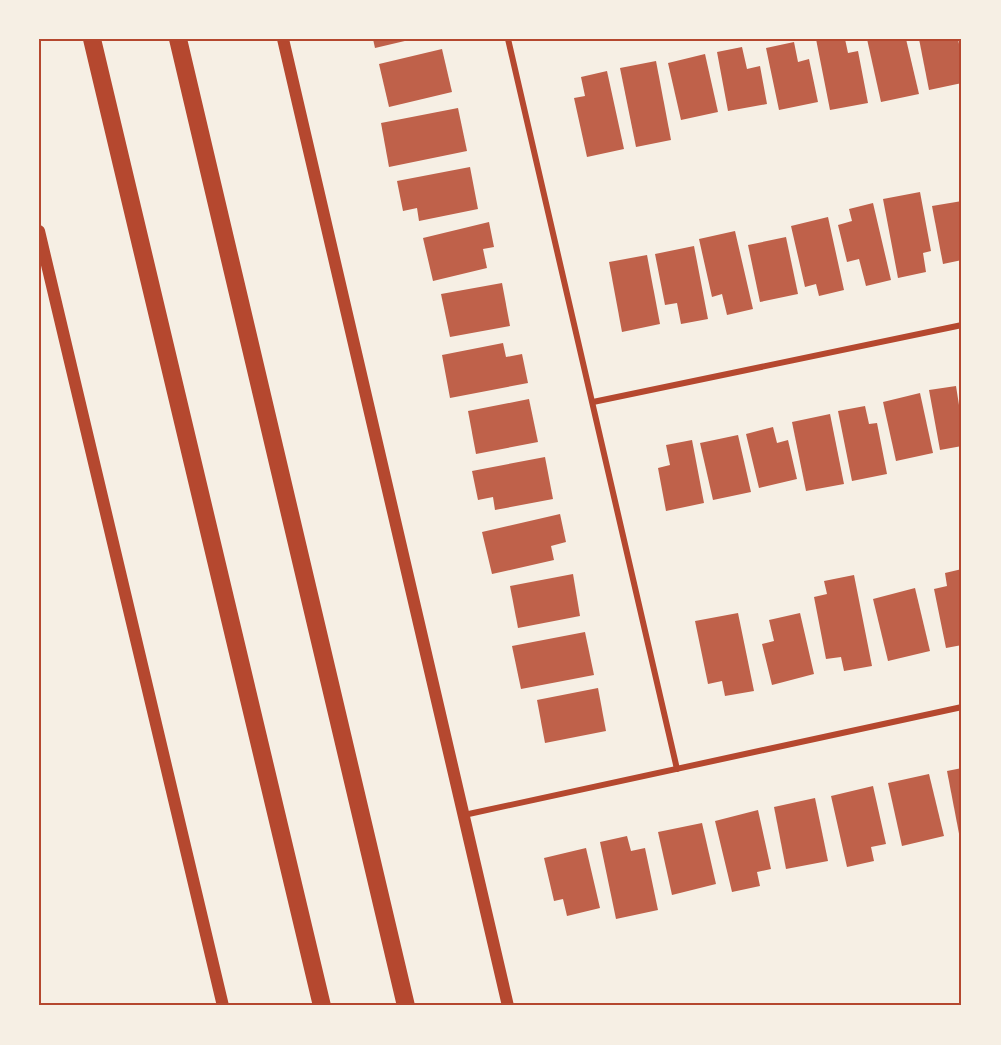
<svg xmlns="http://www.w3.org/2000/svg" width="1001" height="1045" viewBox="0 0 1001 1045" font-family="Rubik,sans-serif">
	<rect width="100%" height="100%" fill="#f6efe4"/>
	<g fill="#bf614a">
		<path d="M 373,39 L 409,39 L 409,40 L 375,48 Z"/>
		<path d="M 816,39 L 845,39 L 848,53 L 858,51 L 868,103 L 830,110 Z"/>
		<path d="M 867,39 L 906,39 L 919,94 L 881,102 Z"/>
		<path d="M 919,39 L 958,39 L 962,58 L 962,83 L 929,90 Z"/>
		<path d="M 794,42 L 798,62 L 809,59 L 818,102 L 779,110 L 766,48 Z"/>
		<path d="M 742,47 L 747,69 L 760,66 L 767,104 L 728,111 L 717,52 Z"/>
		<path d="M 442,49 L 452,92 L 389,107 L 379,64 Z"/>
		<path d="M 705,54 L 718,112 L 681,120 L 668,63 Z"/>
		<path d="M 656,61 L 671,140 L 636,147 L 620,68 Z"/>
		<path d="M 607,71 L 624,149 L 587,157 L 574,98 L 585,96 L 581,77 Z"/>
		<path d="M 458,108 L 467,151 L 389,167 L 381,123 Z"/>
		<path d="M 470,167 L 478,209 L 419,221 L 417,208 L 403,211 L 397,181 Z"/>
		<path d="M 920,192 L 931,251 L 923,253 L 926,272 L 898,278 L 883,199 Z"/>
		<path d="M 962,201 L 962,260 L 943,264 L 932,206 Z"/>
		<path d="M 873,203 L 891,280 L 866,286 L 859,259 L 847,262 L 838,225 L 852,221 L 849,209 Z"/>
		<path d="M 828,217 L 844,290 L 819,296 L 816,284 L 805,287 L 791,226 Z"/>
		<path d="M 489,222 L 494,247 L 483,249 L 487,268 L 433,281 L 423,238 Z"/>
		<path d="M 735,231 L 753,309 L 727,315 L 722,294 L 712,297 L 699,239 Z"/>
		<path d="M 786,237 L 798,294 L 760,302 L 748,245 Z"/>
		<path d="M 694,246 L 708,319 L 681,324 L 677,303 L 665,305 L 655,254 Z"/>
		<path d="M 647,255 L 660,324 L 622,332 L 609,262 Z"/>
		<path d="M 502,283 L 510,326 L 450,337 L 441,294 Z"/>
		<path d="M 503,343 L 506,357 L 522,354 L 528,383 L 450,398 L 442,355 Z"/>
		<path d="M 956,386 L 959,405 L 962,404 L 962,446 L 940,450 L 929,390 Z"/>
		<path d="M 920,393 L 933,453 L 896,461 L 883,402 Z"/>
		<path d="M 529,399 L 538,442 L 476,454 L 468,411 Z"/>
		<path d="M 865,406 L 869,424 L 877,423 L 887,474 L 852,481 L 838,411 Z"/>
		<path d="M 830,414 L 844,484 L 806,491 L 792,422 Z"/>
		<path d="M 773,427 L 777,443 L 788,440 L 797,479 L 759,488 L 746,434 Z"/>
		<path d="M 738,435 L 751,492 L 713,500 L 700,443 Z"/>
		<path d="M 692,440 L 704,503 L 666,511 L 658,468 L 670,465 L 666,445 Z"/>
		<path d="M 545,457 L 553,499 L 495,510 L 493,497 L 478,500 L 472,471 Z"/>
		<path d="M 560,514 L 566,542 L 551,546 L 554,560 L 492,574 L 482,532 Z"/>
		<path d="M 962,569 L 962,645 L 946,648 L 934,589 L 947,586 L 945,573 Z"/>
		<path d="M 573,574 L 580,616 L 518,628 L 510,586 Z"/>
		<path d="M 854,575 L 872,666 L 844,671 L 841,657 L 826,659 L 814,597 L 827,594 L 824,581 Z"/>
		<path d="M 915,588 L 930,651 L 888,661 L 873,599 Z"/>
		<path d="M 738,613 L 754,691 L 725,696 L 722,681 L 708,684 L 695,621 Z"/>
		<path d="M 800,613 L 814,674 L 772,685 L 762,644 L 774,641 L 769,620 Z"/>
		<path d="M 585,632 L 594,675 L 521,689 L 512,646 Z"/>
		<path d="M 598,688 L 606,731 L 545,743 L 537,700 Z"/>
		<path d="M 962,768 L 962,844 L 961,844 L 947,771 Z"/>
		<path d="M 929,774 L 944,836 L 902,846 L 888,783 Z"/>
		<path d="M 873,786 L 886,844 L 871,847 L 874,861 L 847,867 L 831,796 Z"/>
		<path d="M 815,798 L 828,861 L 786,869 L 774,807 Z"/>
		<path d="M 758,810 L 771,869 L 757,872 L 760,886 L 732,892 L 715,821 Z"/>
		<path d="M 702,823 L 716,884 L 672,895 L 658,832 Z"/>
		<path d="M 627,836 L 631,851 L 645,848 L 658,910 L 616,919 L 600,842 Z"/>
		<path d="M 586,848 L 600,908 L 567,916 L 563,899 L 554,901 L 544,858 Z"/>
	</g>
	<g fill="none" stroke-linecap="round" stroke-linejoin="round">
		<g stroke="#b5482f" stroke-width="6">
			<path d="M 508,39 L 677,769"/>
			<path d="M 593,402 L 962,325"/>
			<path d="M 464,815 L 962,707"/>
		</g>
		<g stroke="#b5482f" stroke-width="12">
			<path d="M 283,39 L 508,1006"/>
			<path d="M 39,231 L 223,1006"/>
		</g>
		<g stroke="#b5482f" stroke-width="18">
			<path d="M 92,39 L 322,1006"/>
			<path d="M 178,39 L 406,1006"/>
		</g>
	</g>
	<rect width="1001" height="1045" fill="none" stroke="#f6efe4" stroke-width="81"/>
	<rect x="40" y="40" width="920" height="964" fill="none" stroke="#b5482f" stroke-width="2"/>
</svg>
